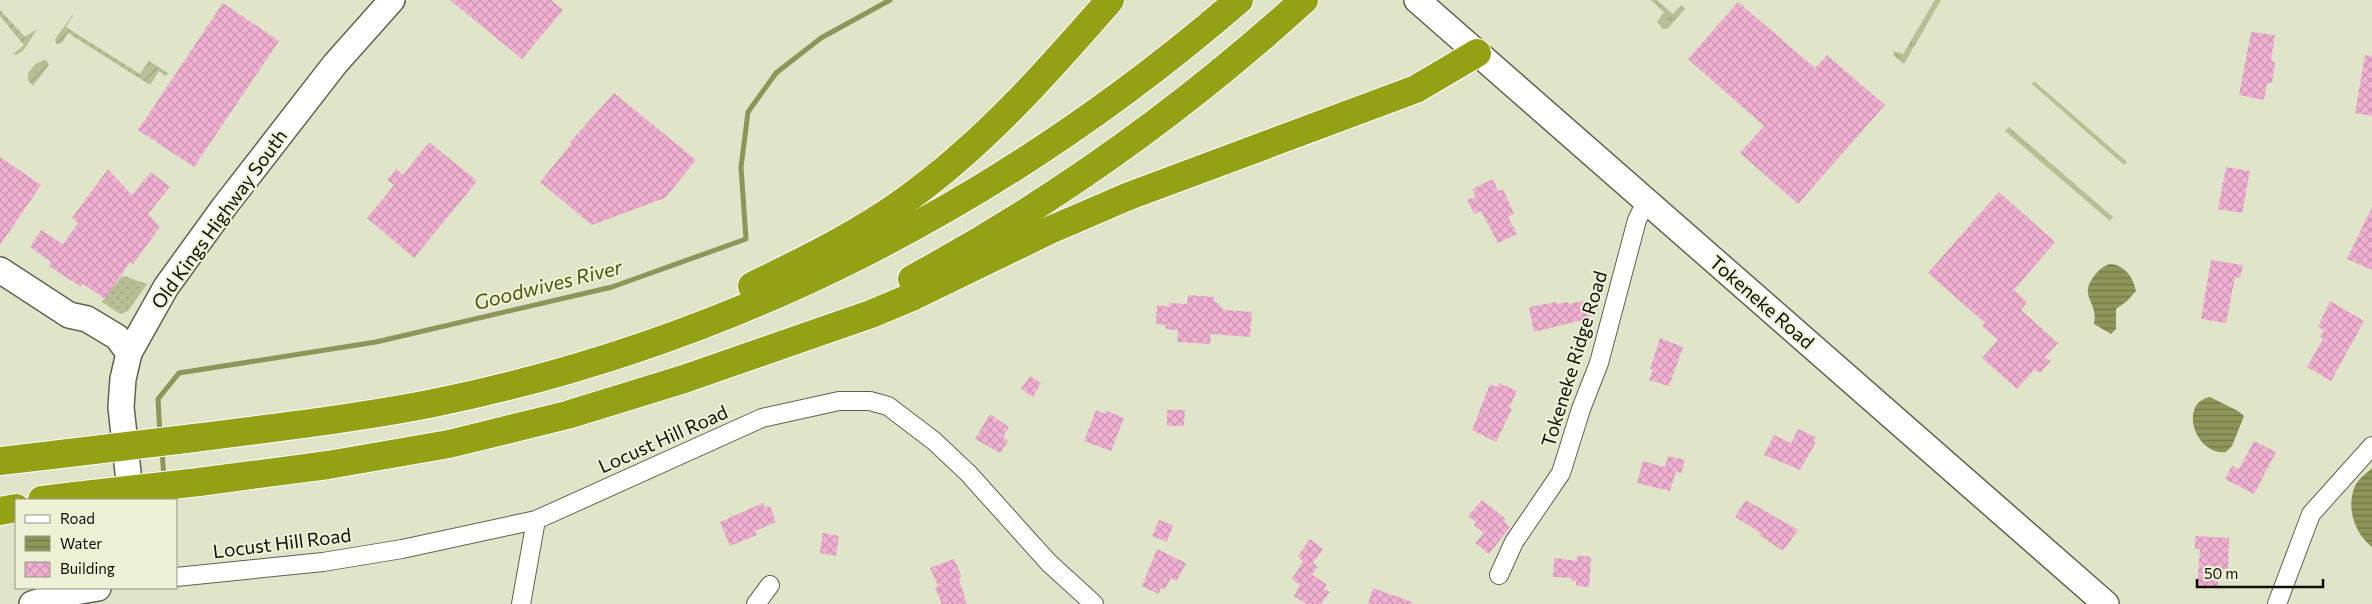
<svg xmlns="http://www.w3.org/2000/svg" width="2372" height="604" viewBox="0 0 2372 604" font-family="Commissioner,sans-serif">
	<defs>
		<pattern id="grass-tufts" width="24" height="20" patternUnits="userSpaceOnUse" patternTransform="scale(1.25)"><rect width="24" height="20" fill="#b8bf95"/><path d="M3 7l-1-3M5 7V3M7 7l1-3M15 17l-1-3M17 17v-4M19 17l1-3" fill="none" stroke="#9da37f"/></pattern>
		<pattern id="park-dots" width="8" height="8" patternUnits="userSpaceOnUse" patternTransform="scale(1.25)"><rect width="8" height="8" fill="#b8bf95"/><path d="M2 2h.1M6 6h.1" fill="none" stroke="#9da37f" stroke-width="1.8" stroke-linecap="round"/></pattern>
		<pattern id="garden-furrows" width="10" height="10" patternUnits="userSpaceOnUse" patternTransform="scale(1.25)"><rect width="10" height="10" fill="#b8bf95"/><path d="M-1 1l2-2M0 10L10 0M9 11l2-2" fill="none" stroke="#9da37f"/></pattern>
		<pattern id="water-rules" width="6" height="5" patternUnits="userSpaceOnUse" patternTransform="scale(1.25)"><rect width="6" height="5" fill="#8d9558"/><path d="M0 2.5h6" fill="none" stroke="#727847"/></pattern>
		<pattern id="building-cross-hatch" width="8" height="8" patternUnits="userSpaceOnUse" patternTransform="scale(1.25)"><rect width="8" height="8" fill="#efb0d1"/><path d="M0 0l8 8M0 8l8-8" fill="none" stroke="#cc96b2"/></pattern>
	</defs>
	<rect width="100%" height="100%" fill="#e0e5c9"/>
	<g fill="url(#grass-tufts)">
		<path d="M 1651,0 L 1657,0 L 1673,14 L 1681,5 L 1685,9 L 1668,28 L 1663,29 L 1657,22 L 1664,12 Z"/>
		<path d="M 1935,0 L 1941,0 L 1904,64 L 1894,56 L 1893,51 L 1903,54 Z"/>
		<path d="M 2034,81 L 2127,162 L 2124,165 L 2032,84 Z"/>
		<path d="M 2009,127 L 2113,217 L 2110,221 L 2005,131 Z"/>
	</g>
	<path fill="url(#park-dots)" d="M 124,276 L 147,284 L 128,311 L 120,314 L 102,302 L 121,277 Z"/>
	<g fill="url(#garden-furrows)">
		<path d="M 0,10 L 25,37 L 37,29 L 24,50 L 17,55 L 13,54 L 24,45 L 0,16 Z"/>
		<path d="M 75,12 L 66,27 L 140,74 L 149,61 L 168,73 L 166,76 L 159,71 L 150,85 L 68,33 L 62,43 L 56,44 L 55,39 Z"/>
		<path d="M 44,60 L 46,60 L 49,65 L 33,86 L 28,80 L 28,73 L 36,64 Z"/>
	</g>
	<g fill="url(#water-rules)">
		<path d="M 2110,264 C 2125,265 2133,277 2136,291 L 2127,301 L 2116,309 L 2116,329 L 2111,334 L 2094,324 C 2099,302 2078,297 2094,276 C 2099,270 2103,266 2110,264 Z"/>
		<path d="M 2210,397 L 2238,411 L 2244,416 L 2232,446 L 2226,452 C 2195,456 2178,403 2210,397 Z"/>
		<path d="M 2372,468 L 2372,547 C 2354,533 2346,507 2355,486 C 2358,479 2367,473 2372,468 Z"/>
	</g>
	<g fill="none" stroke-linecap="round" stroke-linejoin="round">
		<g stroke="#8d9558" stroke-width="5">
			<path d="M 160,435 L 158,399 L 179,373 L 376,342 L 612,287 L 746,239 L 741,167 L 748,112 L 776,73 L 821,38 L 890,0"/>
			<path d="M 162,451 L 164,477"/>
		</g>
	</g>
	<g fill="url(#building-cross-hatch)">
		<path d="M 450,0 L 551,0 L 563,10 L 522,59 Z"/>
		<path d="M 1738,2 L 1815,68 L 1827,55 L 1885,105 L 1798,204 L 1740,153 L 1764,126 L 1688,59 Z"/>
		<path d="M 223,3 L 279,41 L 194,167 L 138,130 Z"/>
		<path d="M 2251,32 L 2275,35 L 2271,61 L 2275,62 L 2272,83 L 2267,83 L 2264,100 L 2239,95 Z"/>
		<path d="M 2365,55 L 2372,56 L 2372,116 L 2355,113 Z"/>
		<path d="M 614,93 L 696,160 L 665,198 L 592,225 L 540,182 L 572,143 L 570,142 Z"/>
		<path d="M 429,142 L 477,181 L 414,258 L 367,218 L 394,185 L 387,180 L 396,169 L 403,175 Z"/>
		<path d="M 0,157 L 41,185 L 0,245 Z"/>
		<path d="M 2226,167 L 2250,171 L 2242,213 L 2218,209 Z"/>
		<path d="M 108,169 L 132,195 L 151,172 L 170,187 L 148,214 L 160,227 L 133,264 L 130,262 L 105,299 L 83,284 L 81,287 L 49,266 L 51,262 L 30,247 L 41,230 L 63,244 L 78,223 L 72,218 Z"/>
		<path d="M 1493,179 L 1498,191 L 1503,189 L 1514,214 L 1508,217 L 1517,234 L 1498,243 L 1481,211 L 1474,214 L 1467,200 L 1476,197 L 1472,189 Z"/>
		<path d="M 1999,192 L 2055,242 L 2014,290 L 2027,302 L 2021,310 L 2058,343 L 2045,357 L 2051,361 L 2040,373 L 2035,369 L 2017,389 L 1982,358 L 1998,340 L 1982,326 L 1985,323 L 1928,273 Z"/>
		<path d="M 2372,207 L 2372,270 L 2347,259 Z"/>
		<path d="M 2211,260 L 2243,265 L 2240,278 L 2235,277 L 2226,323 L 2201,319 Z"/>
		<path d="M 1188,295 L 1214,297 L 1214,300 L 1224,310 L 1252,312 L 1250,337 L 1211,334 L 1210,344 L 1177,342 L 1178,330 L 1165,329 L 1166,325 L 1156,324 L 1157,305 L 1169,307 L 1169,303 L 1187,304 Z"/>
		<path d="M 1588,300 L 1591,318 L 1534,332 L 1529,307 L 1556,302 L 1557,304 L 1568,302 L 1569,304 Z"/>
		<path d="M 2330,301 L 2364,321 L 2331,381 L 2307,367 L 2323,339 L 2320,337 L 2324,330 L 2318,327 Z"/>
		<path d="M 1660,338 L 1683,347 L 1669,386 L 1649,380 L 1653,370 L 1650,369 Z"/>
		<path d="M 1030,376 L 1041,383 L 1033,397 L 1021,389 Z"/>
		<path d="M 1499,383 L 1517,391 L 1509,408 L 1512,409 L 1496,442 L 1472,430 L 1490,384 L 1497,387 Z"/>
		<path d="M 1096,410 L 1106,414 L 1107,411 L 1124,418 L 1111,451 L 1084,441 Z"/>
		<path d="M 1167,410 L 1185,410 L 1184,426 L 1167,426 Z"/>
		<path d="M 990,414 L 1009,427 L 1003,437 L 1008,441 L 1000,453 L 975,439 Z"/>
		<path d="M 1798,429 L 1816,437 L 1814,441 L 1816,442 L 1800,470 L 1764,455 L 1774,435 L 1791,443 Z"/>
		<path d="M 2254,441 L 2276,452 L 2254,494 L 2225,479 L 2232,466 L 2239,469 Z"/>
		<path d="M 1668,456 L 1685,460 L 1681,473 L 1676,472 L 1670,491 L 1637,483 L 1643,461 L 1665,467 Z"/>
		<path d="M 1482,500 L 1506,519 L 1504,522 L 1510,527 L 1489,554 L 1475,543 L 1484,533 L 1474,525 L 1476,522 L 1468,516 Z"/>
		<path d="M 1746,500 L 1798,530 L 1783,551 L 1759,535 L 1761,533 L 1735,517 Z"/>
		<path d="M 763,503 L 765,508 L 770,506 L 776,522 L 755,531 L 757,535 L 730,546 L 720,522 Z"/>
		<path d="M 1159,520 L 1173,525 L 1167,542 L 1152,536 Z"/>
		<path d="M 823,533 L 839,536 L 836,556 L 820,553 Z"/>
		<path d="M 2195,536 L 2229,538 L 2228,571 L 2218,570 L 2218,588 L 2197,587 L 2200,549 L 2195,549 Z"/>
		<path d="M 1310,539 L 1323,549 L 1313,563 L 1318,567 L 1312,574 L 1327,585 L 1324,588 L 1330,592 L 1321,604 L 1306,604 L 1294,596 L 1300,585 L 1292,579 L 1303,562 L 1298,556 Z"/>
		<path d="M 1157,549 L 1186,563 L 1177,581 L 1171,578 L 1165,589 L 1161,588 L 1158,594 L 1142,586 Z"/>
		<path d="M 1577,555 L 1591,557 L 1589,587 L 1576,586 L 1576,581 L 1571,581 L 1572,578 L 1553,577 L 1554,558 L 1577,561 Z"/>
		<path d="M 954,559 L 962,577 L 959,579 L 967,604 L 942,604 L 935,588 L 938,586 L 930,568 Z"/>
		<path d="M 1373,588 L 1412,602 L 1412,604 L 1368,604 Z"/>
	</g>
	<g fill="none" stroke-linecap="round" stroke-linejoin="round">
		<defs>
			<g id="street">
				<path d="M 1499,575 L 1514,542 L 1561,473 L 1581,409 L 1599,363 L 1637,220 L 1647,200"/>
				<path d="M 176,577 L 323,562 L 402,549 L 536,520 L 762,418 L 839,401 L 870,401 L 888,406 L 934,441 L 968,473 L 1049,563 L 1094,604"/>
				<path d="M 521,604 L 536,520"/>
				<path d="M 756,604 L 770,585"/>
				<path d="M 2277,604 L 2311,514 L 2372,446"/>
			</g>
			<g id="secondary">
				<path d="M 1417,0 L 2106,604"/>
				<path d="M 0,270 L 69,315 L 87,319 L 117,337 L 129,353"/>
				<path d="M 131,500 L 121,407 L 123,379 L 129,353 L 166,287 L 224,207 L 335,64 L 392,0"/>
				<path d="M 32,604 L 63,594 L 98,588"/>
			</g>
			<g id="highway">
				<path d="M 912,279 C 1056,201 1183,110 1304,0"/>
				<path d="M 752,286 C 805,260 859,234 907,199 C 985,143 1047,72 1110,0"/>
				<path d="M 194,438 C 272,428 351,419 429,404 C 733,343 1005,202 1239,0"/>
				<path d="M 0,461 L 69,453"/>
				<path d="M 199,482 L 328,465 L 449,444 L 567,415 L 684,379 L 871,314 L 914,296 L 1050,230 L 1129,196 L 1416,89 L 1477,53"/>
				<path d="M 42,500 L 75,496"/>
				<path d="M 0,511 L 16,508"/>
			</g>
		</defs>
		<use href="#street" stroke="#60634c" stroke-width="20"/>
		<use href="#secondary" stroke="#60634c" stroke-width="28"/>
		<use href="#highway" stroke="#fff" stroke-width="30"/>
		<use href="#street" stroke="#fff" stroke-width="18"/>
		<use href="#secondary" stroke="#fff" stroke-width="25"/>
		<use href="#highway" stroke="#94a114" stroke-width="28"/>
		<defs>
			<g id="highway-bridge">
				<path d="M 69,453 L 194,438"/>
				<path d="M 75,496 L 199,482"/>
			</g>
		</defs>
		<use href="#highway-bridge" stroke="#fff" stroke-width="30" stroke-linecap="butt"/>
		<use href="#highway-bridge" stroke="#94a114" stroke-width="28"/>
	</g>
	<g text-anchor="middle" stroke-width="4" stroke-linejoin="round" paint-order="stroke">
		<g font-size="19" fill="#0d0f06" stroke="#edf2d6">
			<text transform="translate(219 219) rotate(-54)" y="7">Old Kings Highway South</text>
			<text transform="translate(1762 302) rotate(41)" y="7">Tokeneke Road</text>
			<text transform="translate(1574 359) rotate(-73)" y="7">Tokeneke Ridge Road</text>
			<text transform="translate(663 439) rotate(-24)" y="7">Locust Hill Road</text>
			<text transform="translate(282 543) rotate(-7)" y="7">Locust Hill Road</text>
		</g>
		<g font-size="20" font-style="italic" fill="#4d5409" stroke="#edf2d6">
			<text transform="translate(548 285) rotate(-14)" y="7">Goodwives River</text>
		</g>
	</g>
	<rect x="15" y="499" width="162" height="90" fill="#edf2d6" stroke="#939783"/>
	<rect x="25" y="515" width="25" height="8" fill="#ffffff" stroke="#939783"/>
	<text x="60" y="524" font-size="15" fill="#0d0f06">Road</text>
	<rect x="25" y="536" width="25" height="15" fill="url(#water-rules)" stroke="#939783"/>
	<text x="60" y="549" font-size="15" fill="#0d0f06">Water</text>
	<rect x="25" y="562" width="25" height="15" fill="url(#building-cross-hatch)" stroke="#939783"/>
	<text x="60" y="574" font-size="15" fill="#0d0f06">Building</text>
	<path d="M2197 579v8h126v-8" fill="none" stroke="#0d0f06" stroke-width="2.5"/>
	<text x="2204" y="579" font-size="15" fill="#0d0f06" stroke="#edf2d6" stroke-width="4" paint-order="stroke">50 m</text>
</svg>
